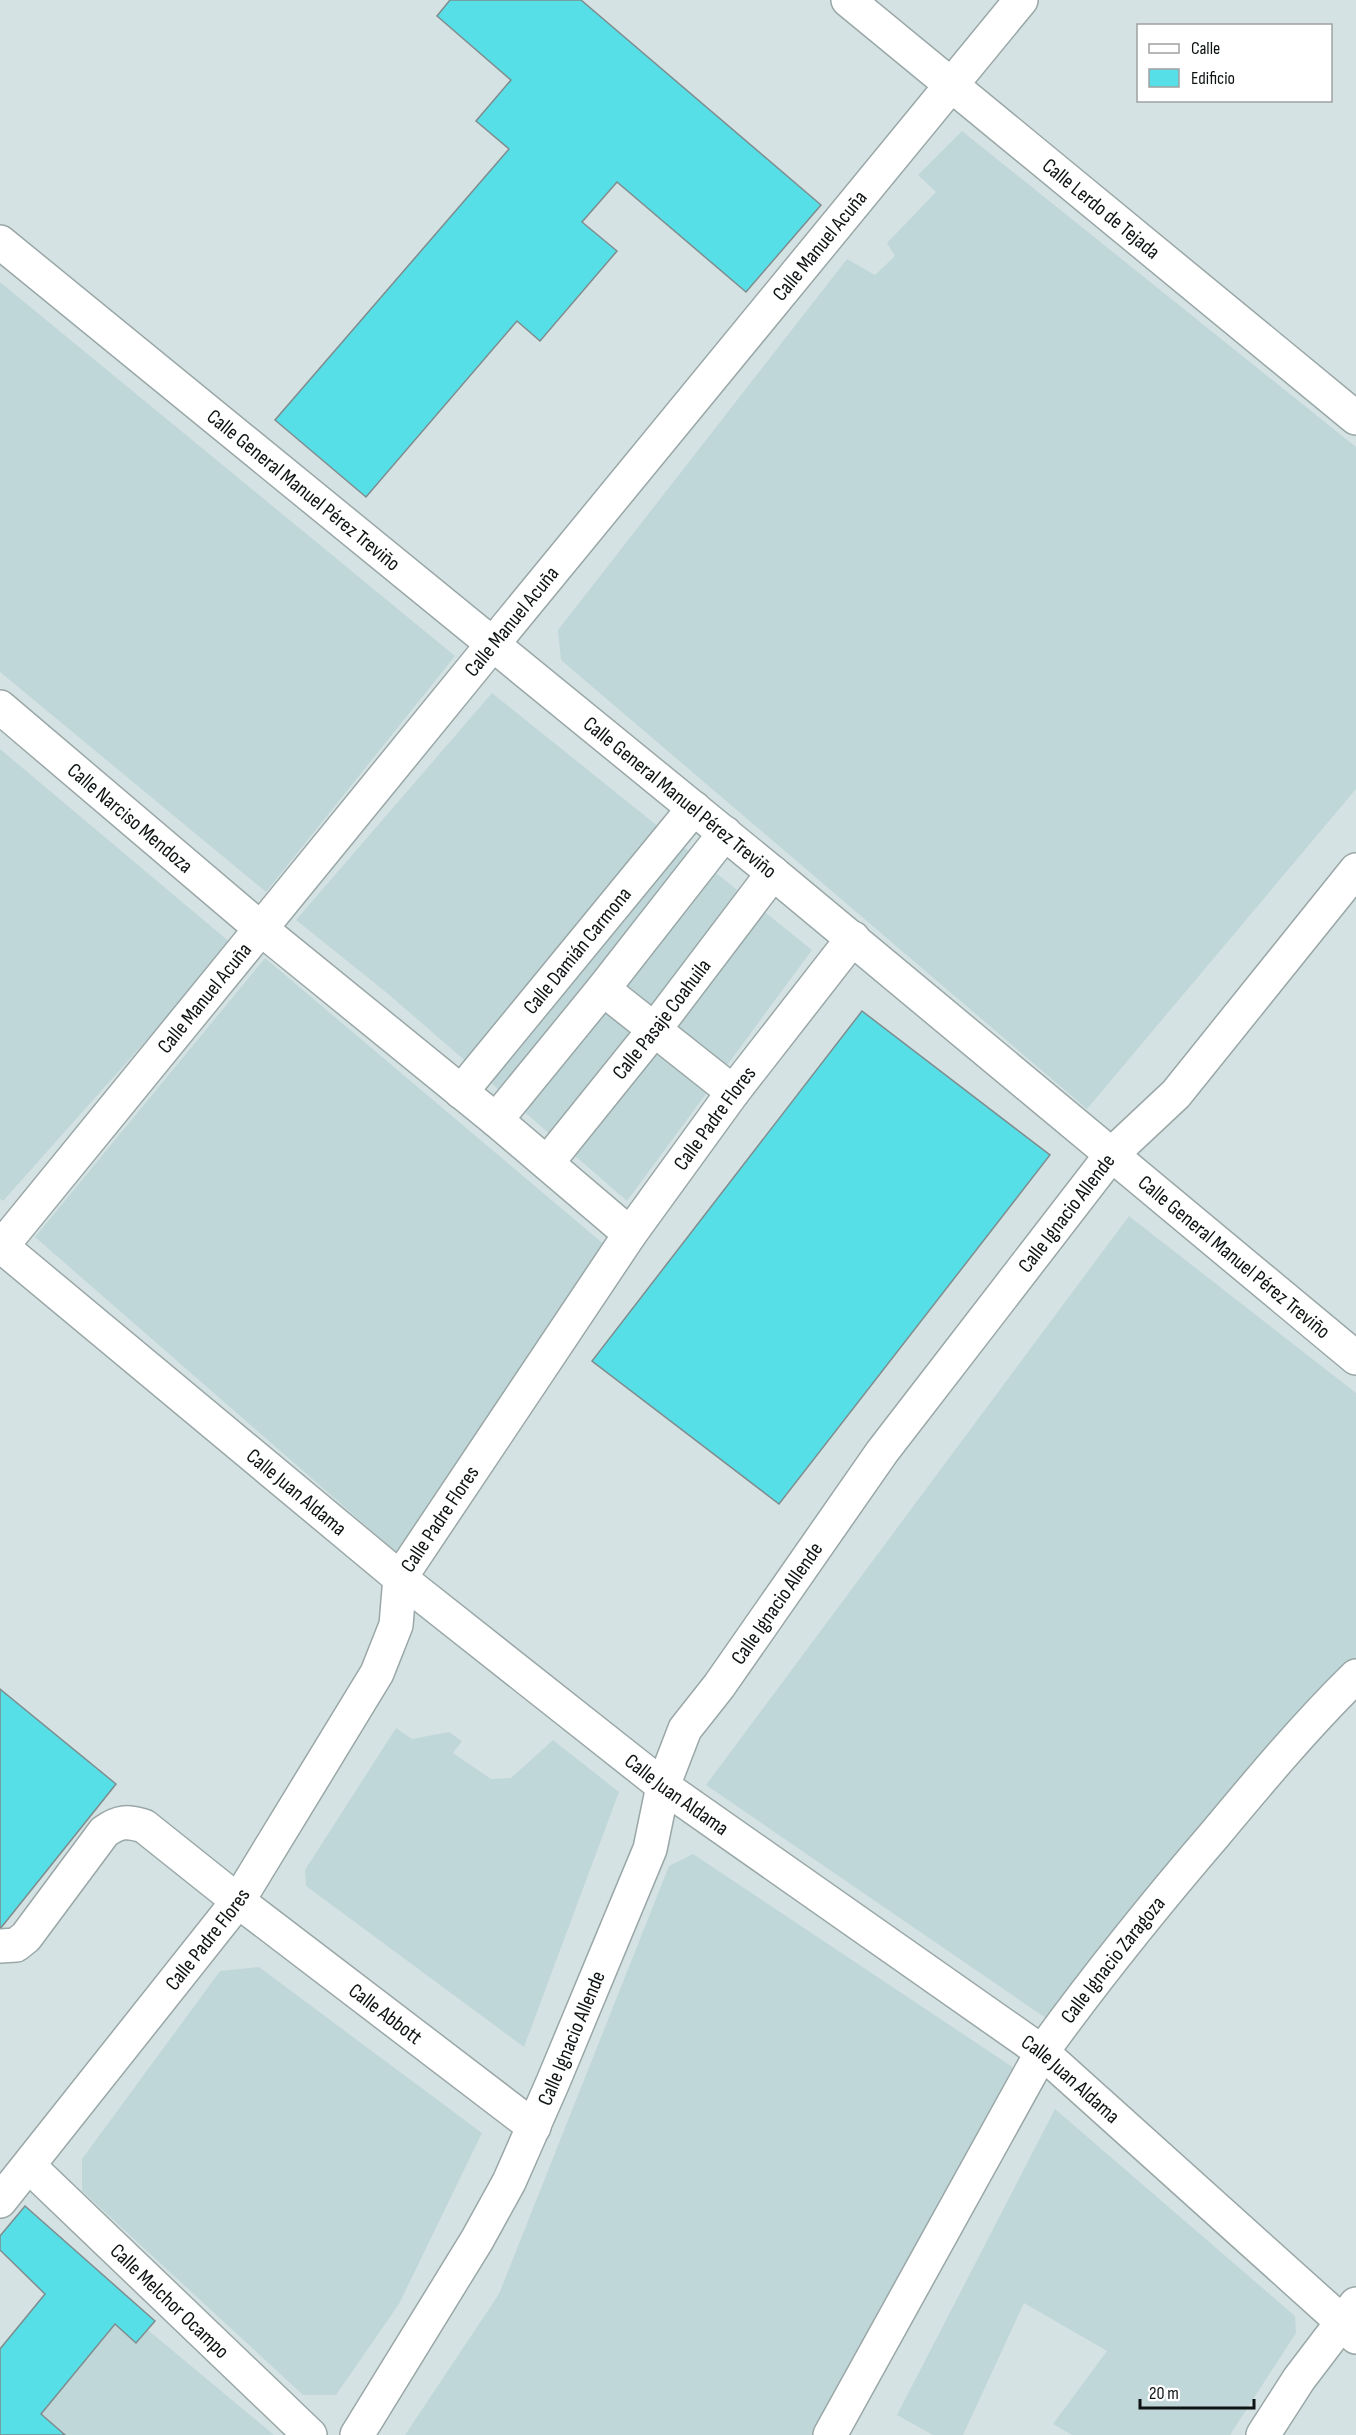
<svg xmlns="http://www.w3.org/2000/svg" width="1356" height="2435" viewBox="0 0 1356 2435" font-family="'Sofia Sans Condensed',sans-serif">
	<rect width="100%" height="100%" fill="#d5e2e3"/>
	<g fill="#c0d7d9">
		<path d="M 962,131 L 1356,447 L 1356,789 L 1087,1109 L 561,660 L 558,630 L 847,259 L 875,275 L 895,256 L 887,243 L 936,192 L 918,175 Z"/>
		<path d="M 0,282 L 455,656 L 266,892 L 0,672 Z"/>
		<path d="M 492,693 L 812,950 L 627,1201 L 387,993 L 296,920 Z"/>
		<path d="M 0,749 L 232,944 L 3,1201 L 0,1199 Z"/>
		<path d="M 265,958 L 606,1246 L 396,1552 L 35,1237 Z"/>
		<path d="M 1129,1216 L 1356,1393 L 1356,1658 L 1259,1757 L 1050,2021 L 706,1785 Z"/>
		<path d="M 396,1728 L 412,1739 L 449,1732 L 462,1741 L 453,1753 L 491,1779 L 511,1778 L 553,1740 L 619,1792 L 524,2047 L 306,1886 L 305,1870 Z"/>
		<path d="M 693,1854 L 1014,2068 L 813,2435 L 405,2435 L 499,2294 L 669,1866 Z"/>
		<path d="M 259,1967 L 482,2133 L 399,2304 L 336,2395 L 303,2395 L 82,2191 L 82,2159 L 220,1971 Z"/>
		<path d="M 1055,2109 L 1295,2316 L 1296,2333 L 1230,2435 L 1072,2435 L 1053,2424 L 1107,2351 L 1024,2303 L 963,2435 L 933,2435 L 897,2415 Z"/>
		<path d="M 115,2324 L 136,2343 L 148,2330 L 274,2435 L 65,2435 L 41,2414 Z"/>
	</g>
	<g fill="#57dfe8" stroke="#7f8c8d" stroke-width="1.5">
		<path d="M 450,0 L 581,0 L 821,205 L 746,292 L 617,182 L 582,222 L 617,251 L 540,341 L 517,321 L 366,497 L 275,420 L 509,149 L 476,121 L 511,80 L 437,16 Z"/>
		<path d="M 862,1011 L 1050,1155 L 779,1504 L 592,1361 Z"/>
		<path d="M 0,1689 L 116,1784 L 0,1929 Z"/>
		<path d="M 25,2206 L 155,2321 L 136,2343 L 115,2324 L 41,2414 L 65,2435 L 0,2435 L 0,2349 L 45,2294 L 0,2250 L 0,2236 Z"/>
	</g>
	<g fill="none" stroke-linecap="round" stroke-linejoin="round">
		<defs>
			<g id="minor">
				<path id="s1" d="M 848,0 L 1356,418"/>
				<path id="s2" d="M 0,242 L 773,873 L 1356,1358"/>
				<path id="s3" d="M 0,707 L 260,928 L 496,1120 L 630,1234"/>
				<path d="M 603,989 L 733,1092"/>
				<path id="s4" d="M 461,1092 L 694,808"/>
				<path d="M 496,1120 L 603,989 L 725,833"/>
				<path id="s5" d="M 547,1163 L 654,1030 L 773,873"/>
				<path id="s6" d="M 0,1245 L 400,1578 L 663,1786 L 1042,2052 L 1341,2321 L 1356,2337"/>
				<path id="s7" d="M 2,1246 L 492,645 L 1021,0"/>
				<path id="s8" d="M 0,1946 L 16,1945 L 26,1937 L 104,1832 C 119,1821 127,1821 144,1826 L 238,1901 L 534,2127"/>
				<path id="s9" d="M 29,2166 L 310,2435"/>
				<path id="s10" d="M 0,2201 L 238,1901 L 377,1673 L 396,1625 L 400,1578 L 630,1234 L 733,1092 L 853,938"/>
				<path id="s11" d="M 357,2435 L 477,2240 L 509,2182 L 553,2082 L 650,1849 L 663,1786 L 685,1729 L 719,1686 L 882,1452 L 1111,1155 L 1176,1094 L 1356,870"/>
				<path id="s12" d="M 830,2435 L 1042,2052 C 1097,1976 1155,1904 1216,1833 C 1261,1779 1306,1725 1356,1676"/>
				<path d="M 1263,2435 L 1299,2379 L 1356,2304"/>
			</g>
		</defs>
		<use href="#minor" stroke="#9aa7a7" stroke-width="36"/>
		<use href="#minor" stroke="#fff" stroke-width="33"/>
	</g>
	<g text-anchor="middle" stroke-width="4.5" stroke-linejoin="round" paint-order="stroke">
		<g font-size="21" fill="#0e1313" stroke="#fff">
			<text dy="7" stroke="none"><textPath href="#s1" startOffset="328">Calle Lerdo de Tejada</textPath></text>
			<text dy="7" stroke="none"><textPath href="#s7" startOffset="1292">Calle Manuel Acuña</textPath></text>
			<text dy="7" stroke="none"><textPath href="#s2" startOffset="392">Calle General Manuel Pérez Treviño</textPath></text>
			<text dy="7" stroke="none"><textPath href="#s7" startOffset="806">Calle Manuel Acuña</textPath></text>
			<text dy="7" stroke="none"><textPath href="#s2" startOffset="878">Calle General Manuel Pérez Treviño</textPath></text>
			<text dy="7" stroke="none"><textPath href="#s3" startOffset="171">Calle Narciso Mendoza</textPath></text>
			<text dy="7" stroke="none"><textPath href="#s4" startOffset="183">Calle Damián Carmona</textPath></text>
			<text dy="7" stroke="none"><textPath href="#s7" startOffset="320">Calle Manuel Acuña</textPath></text>
			<text dy="7" stroke="none"><textPath href="#s5" startOffset="184">Calle Pasaje Coahuila</textPath></text>
			<text dy="7" stroke="none"><textPath href="#s10" startOffset="1306">Calle Padre Flores</textPath></text>
			<text dy="7" stroke="none"><textPath href="#s11" startOffset="1424">Calle Ignacio Allende</textPath></text>
			<text dy="7" stroke="none"><textPath href="#s2" startOffset="1598">Calle General Manuel Pérez Treviño</textPath></text>
			<text dy="7" stroke="none"><textPath href="#s6" startOffset="386">Calle Juan Aldama</textPath></text>
			<text dy="7" stroke="none"><textPath href="#s10" startOffset="820">Calle Padre Flores</textPath></text>
			<text dy="7" stroke="none"><textPath href="#s11" startOffset="938">Calle Ignacio Allende</textPath></text>
			<text dy="7" stroke="none"><textPath href="#s6" startOffset="872">Calle Juan Aldama</textPath></text>
			<text dy="7" stroke="none"><textPath href="#s10" startOffset="334">Calle Padre Flores</textPath></text>
			<text dy="7" stroke="none"><textPath href="#s12" startOffset="554">Calle Ignacio Zaragoza</textPath></text>
			<text dy="7" stroke="none"><textPath href="#s8" startOffset="508">Calle Abbott</textPath></text>
			<text dy="7" stroke="none"><textPath href="#s11" startOffset="452">Calle Ignacio Allende</textPath></text>
			<text dy="7" stroke="none"><textPath href="#s6" startOffset="1358">Calle Juan Aldama</textPath></text>
			<text dy="7" stroke="none"><textPath href="#s9" startOffset="195">Calle Melchor Ocampo</textPath></text>
		</g>
	</g>
	<rect x="1137" y="24" width="195" height="78" fill="#ffffff" stroke="#9fa1a1" stroke-width="1.5"/>
	<rect x="1149" y="44" width="30" height="9" fill="#ffffff" stroke="#9fa1a1" stroke-width="1.5"/>
	<text x="1191" y="54" font-size="18" fill="#0e1313">Calle</text>
	<rect x="1149" y="69" width="30" height="18" fill="#57dfe8" stroke="#9fa1a1" stroke-width="1.5"/>
	<text x="1191" y="84" font-size="18" fill="#0e1313">Edificio</text>
	<path d="M1140 2399v9h114v-9" fill="none" stroke="#0e1313" stroke-width="3"/>
	<text x="1149" y="2399" font-size="18" fill="#0e1313" stroke="#ffffff" stroke-width="4.5" paint-order="stroke">20 m</text>
</svg>
